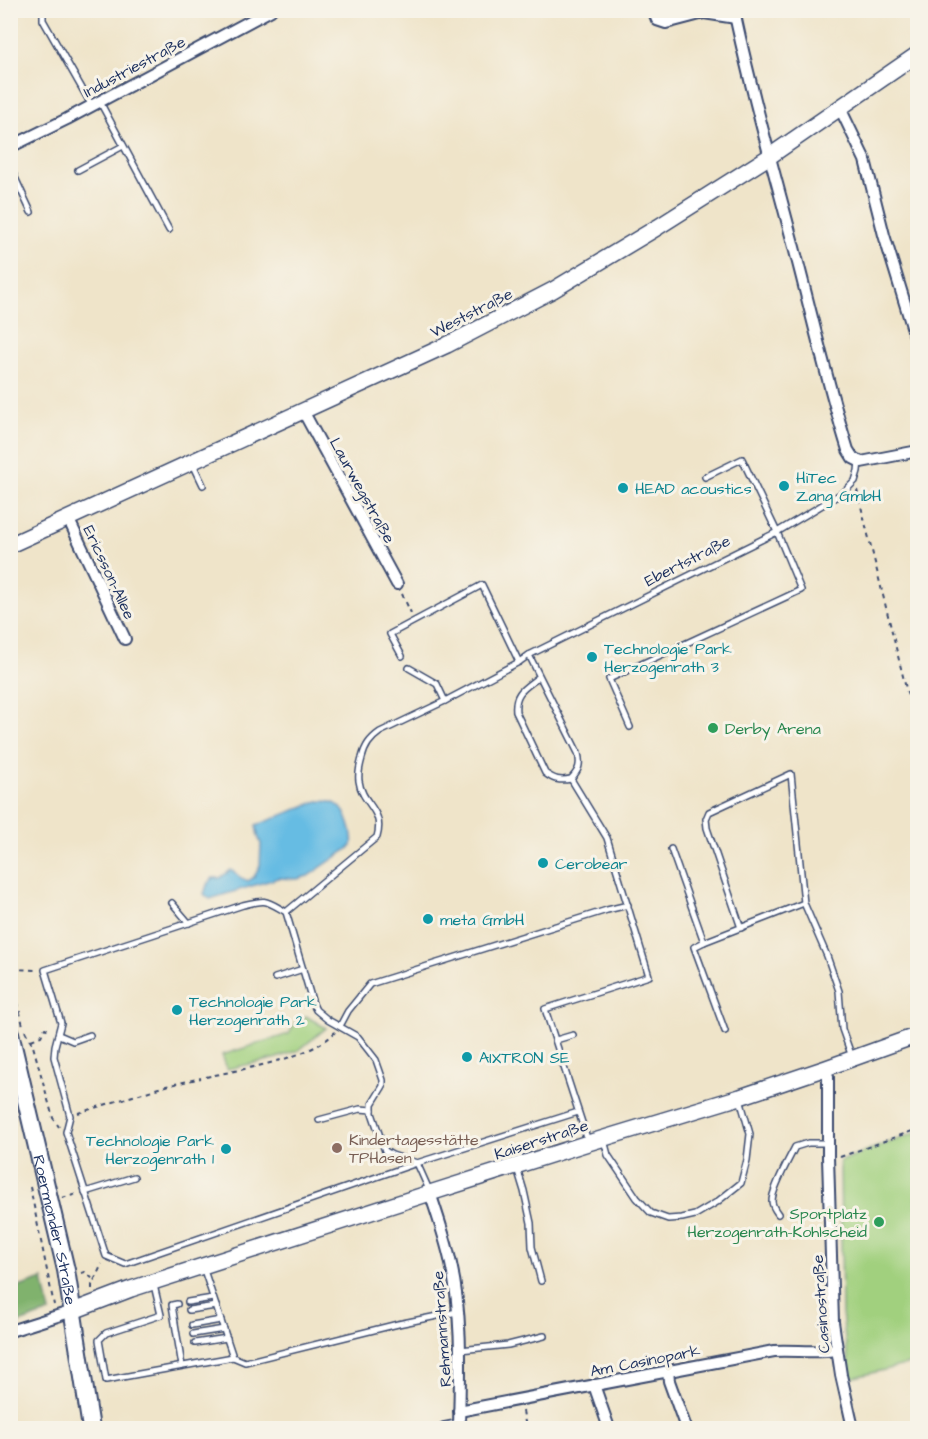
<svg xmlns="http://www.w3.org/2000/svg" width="928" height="1439" viewBox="0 0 928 1439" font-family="'Architects Daughter',sans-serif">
	<rect width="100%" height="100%" fill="#f7f3e8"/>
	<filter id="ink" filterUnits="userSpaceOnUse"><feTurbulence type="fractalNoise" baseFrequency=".0167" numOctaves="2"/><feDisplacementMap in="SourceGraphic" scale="12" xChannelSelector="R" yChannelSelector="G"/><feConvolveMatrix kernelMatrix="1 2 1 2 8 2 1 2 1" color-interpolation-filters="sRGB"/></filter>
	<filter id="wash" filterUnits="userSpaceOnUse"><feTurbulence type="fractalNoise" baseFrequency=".008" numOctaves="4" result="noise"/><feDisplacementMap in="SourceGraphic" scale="24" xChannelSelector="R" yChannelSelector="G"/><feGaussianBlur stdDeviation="1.35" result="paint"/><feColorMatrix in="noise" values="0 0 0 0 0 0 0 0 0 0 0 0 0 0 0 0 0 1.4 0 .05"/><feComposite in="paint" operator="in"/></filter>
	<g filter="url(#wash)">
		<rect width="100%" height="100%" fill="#efe4c9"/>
		<g fill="#a1d07e" stroke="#5e806e" stroke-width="1.5">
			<path d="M 306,1016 L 326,1028 L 299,1050 L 274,1059 L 227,1069 L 222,1055 L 289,1034 L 296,1021 Z"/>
			<path d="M 917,1132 L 917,1362 L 851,1378 L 846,1346 L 842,1313 L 840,1161 Z"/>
		</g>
		<path fill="#80b26d" stroke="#4e7066" stroke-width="1.5" d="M 43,1279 L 50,1312 L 11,1326 L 10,1290 Z"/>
		<path fill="#66bce3" stroke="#4076a0" stroke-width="1.5" d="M 318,801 C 325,801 332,801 338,805 C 347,811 354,836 352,846 L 308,876 L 297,879 L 278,878 L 210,899 L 204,894 L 207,885 L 213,878 L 220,878 L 231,870 L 241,878 L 248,881 L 254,877 L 260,866 L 261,844 L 258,836 L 256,825 C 278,818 297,808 318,801 Z"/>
	</g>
	<g filter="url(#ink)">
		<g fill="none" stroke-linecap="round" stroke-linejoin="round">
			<defs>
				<g id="lane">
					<path d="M 43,10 L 43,20 L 92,106"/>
					<path d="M 100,102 L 169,230"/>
					<path d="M 10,167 L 31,212"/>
					<path d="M 78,170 L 123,146"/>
					<path d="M 192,462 L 203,485"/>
					<path d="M 402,656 L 390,634 L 482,585 L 519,662"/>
					<path d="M 409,668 L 437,684 L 445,701"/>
					<path d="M 539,677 C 525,688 514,692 516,712 L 545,773 C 554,780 560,781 571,779 C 579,770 581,765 578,753 L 529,655 L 777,532 L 844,492 L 855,481 L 858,471 L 859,461"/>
					<path d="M 630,727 L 609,679 L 801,590 L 777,532 L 742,459 L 705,477"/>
					<path d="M 571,779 L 607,838 L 649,976 L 545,1009 L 588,1141"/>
					<path d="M 671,849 L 704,942"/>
					<path d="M 172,903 L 189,923"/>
					<path d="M 286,912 L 377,837 C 385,809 362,805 359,781 C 358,774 360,765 362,758 C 365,746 370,739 380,732 L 445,701 L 519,662 L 529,655"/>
					<path d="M 741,928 L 707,828 L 706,819 L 709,812 L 791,774 L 804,903 L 827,956 L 839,991 L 842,1029 L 852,1057"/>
					<path d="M 275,978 L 303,969"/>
					<path d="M 340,1026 L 348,1011 L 370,984 L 607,910 L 628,905"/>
					<path d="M 725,1031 L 694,947 L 704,942 L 804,903"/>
					<path d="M 59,1035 L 73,1041 L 90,1035"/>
					<path d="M 556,1040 L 573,1035"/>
					<path d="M 319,1120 L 360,1109 L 372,1110"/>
					<path d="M 604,1140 L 608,1155 L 637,1198 L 651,1213 L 668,1219 L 682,1218 L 695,1215 L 717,1202 L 741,1183 L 747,1160 L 750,1134 L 740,1099"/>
					<path d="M 517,1168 L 524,1191 L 531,1223 L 532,1247 L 541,1281"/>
					<path d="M 85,1192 L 134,1177"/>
					<path d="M 430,1192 L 417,1163 L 392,1155 L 385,1151 L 372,1113 L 372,1104 L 383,1086 L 383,1080 L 376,1060 L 358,1037 L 328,1020 L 316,1010 L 313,1004 L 286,912 C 265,900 267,899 243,905 L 45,970 L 61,1023 L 55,1046 L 54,1057 L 70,1116 L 66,1132 L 106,1256 L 125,1264 L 417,1163 L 578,1112"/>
					<path d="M 778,1214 C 775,1210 772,1206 772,1201 C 772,1189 789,1159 795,1147 L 808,1143 L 828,1143"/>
					<path d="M 203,1267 L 233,1357"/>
					<path d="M 154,1285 L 161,1315 L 106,1333 L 99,1340 L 106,1380 L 233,1357 L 245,1362 L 398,1324 L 457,1312"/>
					<path d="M 188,1302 L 213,1298"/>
					<path d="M 177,1304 L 172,1305 L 182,1366"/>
					<path d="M 189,1310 L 216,1306"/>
					<path d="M 192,1325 L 221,1320"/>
					<path d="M 193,1334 L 224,1329"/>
					<path d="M 195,1343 L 227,1338"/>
					<path d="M 460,1350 L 508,1345 L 544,1336"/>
					<path d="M 320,1428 L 326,1428"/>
				</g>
				<g id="street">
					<path d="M 653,10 L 657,20 L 666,23 L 704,13 L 736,18"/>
					<path d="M 734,10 C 751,93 775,174 796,255 C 813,320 828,386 848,450 L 853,458 L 861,462 L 918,451"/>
					<path d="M 840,108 L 865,160 L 884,235 L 918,346"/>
					<path d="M 10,147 L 67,119 L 271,10"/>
					<path d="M 303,411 L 397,584"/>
					<path d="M 68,518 L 125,639"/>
					<path d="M 826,1068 L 828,1077 L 828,1157 L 833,1322 L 841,1375 L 853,1428"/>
					<path d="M 430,1193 C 438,1217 446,1240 451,1264 C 463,1318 460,1374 459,1428"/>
					<path d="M 10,1331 L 73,1311"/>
					<path d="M 668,1371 L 669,1381 L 686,1428"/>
					<path d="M 594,1385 L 609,1428"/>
					<path d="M 459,1411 L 774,1351 C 795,1350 816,1353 837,1350"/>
					<path d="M 444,1428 L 459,1425"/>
				</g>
				<g id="secondary">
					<path d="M 10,545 L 447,345 L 553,290 L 658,227 L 770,156 L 918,54"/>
					<path d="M 73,1311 L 131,1289 L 430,1193 L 588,1143 L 740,1097 L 826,1068 L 918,1035"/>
				</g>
				<g id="primary">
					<path id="s1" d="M 10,1033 L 66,1270 L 91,1428"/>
				</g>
			</defs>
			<use href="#lane" stroke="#3b4a6e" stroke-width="8"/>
			<use href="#street" stroke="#3b4a6e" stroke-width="14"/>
			<use href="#secondary" stroke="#3b4a6e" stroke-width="18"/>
			<use href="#primary" stroke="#3b4a6e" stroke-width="20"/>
			<g stroke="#3b4a6e" stroke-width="2" stroke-dasharray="4.5 4.5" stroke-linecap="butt">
				<path d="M 857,490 L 918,737"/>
				<path d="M 402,594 L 411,613"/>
				<path d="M 10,967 L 23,1026"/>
				<path d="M 12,969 L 36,970"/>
				<path d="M 25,1031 L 33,1046 L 53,1118 L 59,1127"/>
				<path d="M 31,1040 L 41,1036 L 45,1028 L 51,1031"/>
				<path d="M 206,1077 C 241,1069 312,1059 335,1032"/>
				<path d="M 78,1113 L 162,1087 L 201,1078"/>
				<path d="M 840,1157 L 918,1129"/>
				<path d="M 30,1187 L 54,1305"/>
				<path d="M 62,1198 L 77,1194"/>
				<path d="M 81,1273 L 85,1272 L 93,1279"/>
				<path d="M 92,1289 L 92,1285 L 102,1264"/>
				<path d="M 523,1411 L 526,1428"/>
			</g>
			<use href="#lane" stroke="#fff" stroke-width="5"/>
			<use href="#street" stroke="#fff" stroke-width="10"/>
			<use href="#secondary" stroke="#fff" stroke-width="15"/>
			<use href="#primary" stroke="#fff" stroke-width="16"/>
		</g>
	</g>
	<g fill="#0f9aa8" stroke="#f7f3e8" stroke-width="2">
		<circle cx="784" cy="486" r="6"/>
		<circle cx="623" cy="488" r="6"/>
		<circle cx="592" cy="657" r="6"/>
		<circle cx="543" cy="863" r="6"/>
		<circle cx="428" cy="919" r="6"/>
		<circle cx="177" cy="1010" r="6"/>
		<circle cx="467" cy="1057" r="6"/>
		<circle cx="226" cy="1149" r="6"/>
	</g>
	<g fill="#2e9e5b" stroke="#f7f3e8" stroke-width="2">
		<circle cx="713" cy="728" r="6"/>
		<circle cx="879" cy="1222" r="6"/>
	</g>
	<circle fill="#8d6e63" stroke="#f7f3e8" stroke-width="2" cx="337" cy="1148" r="6"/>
	<g text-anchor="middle" stroke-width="6" stroke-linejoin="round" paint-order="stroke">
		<g font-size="16" fill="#1b2f5e" stroke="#f7f3e8">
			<text transform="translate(134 66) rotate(-28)" y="6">Industriestraße</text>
			<text transform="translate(471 312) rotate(-27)" y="6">Weststraße</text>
			<text transform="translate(363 490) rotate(61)" y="6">Laurwegstraße</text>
			<text transform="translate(687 560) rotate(-27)" y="6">Ebertstraße</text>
			<text transform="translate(110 572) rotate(65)" y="6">Ericsson-Allee</text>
			<text transform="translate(541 1139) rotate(-18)" y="6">Kaiserstraße</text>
			<text dy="6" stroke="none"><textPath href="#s1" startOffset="202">Roermonder Straße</textPath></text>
			<text transform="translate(820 1304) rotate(-94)" y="6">Casinostraße</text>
			<text transform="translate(441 1329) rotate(-94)" y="6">Rehmannstraße</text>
			<text transform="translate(645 1360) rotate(-11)" y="6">Am Casinopark</text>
		</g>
		<g font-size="16" fill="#0d838f" stroke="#f7f3e8" text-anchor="start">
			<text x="796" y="483">HiTec<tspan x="796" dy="18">Zang GmbH</tspan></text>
			<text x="635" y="494">HEAD acoustics</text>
			<text x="604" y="654">Technologie Park<tspan x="604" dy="18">Herzogenrath 3</tspan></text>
			<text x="555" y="869">Cerobear</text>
			<text x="440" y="925">meta GmbH</text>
			<text x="189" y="1007">Technologie Park<tspan x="189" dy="18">Herzogenrath 2</tspan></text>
			<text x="479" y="1063">AIXTRON SE</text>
			<text x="214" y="1146" text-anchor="end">Technologie Park<tspan x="214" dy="18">Herzogenrath 1</tspan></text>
		</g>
		<g font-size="16" fill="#27864d" stroke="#f7f3e8" text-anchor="start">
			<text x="725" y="734">Derby Arena</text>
			<text x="867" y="1219" text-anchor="end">Sportplatz<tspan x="867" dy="18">Herzogenrath-Kohlscheid</tspan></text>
		</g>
		<g font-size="16" fill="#785e54" stroke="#f7f3e8" text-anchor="start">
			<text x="349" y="1145">Kindertagesstätte<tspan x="349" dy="18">TPHasen</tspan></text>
		</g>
	</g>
	<rect width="928" height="1439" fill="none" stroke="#f7f3e8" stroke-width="36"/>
</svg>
